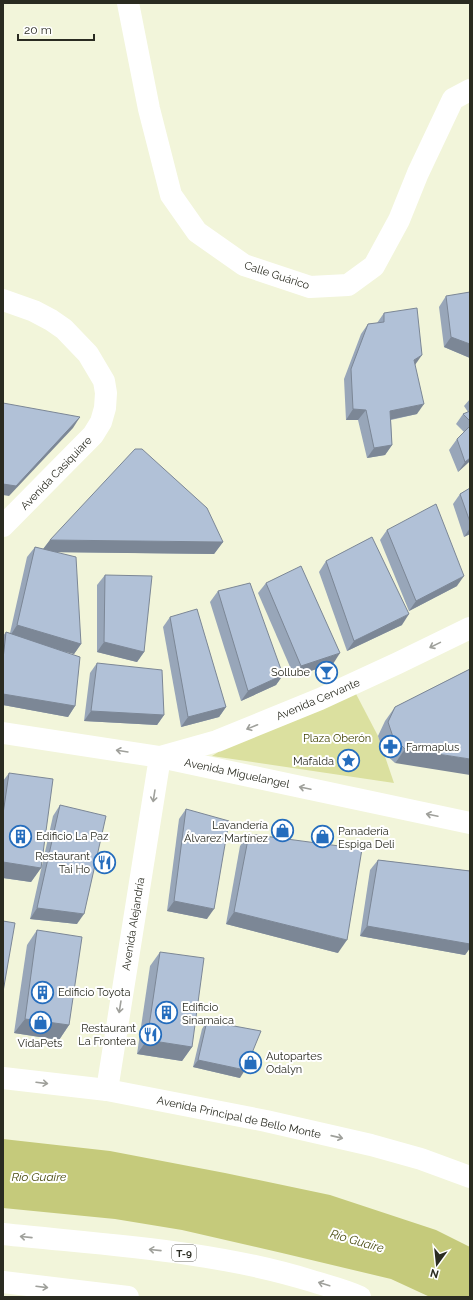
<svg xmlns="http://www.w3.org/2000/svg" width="473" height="1300" viewBox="0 0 473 1300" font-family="Raleway,sans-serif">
	<rect width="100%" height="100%" fill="#f2f5da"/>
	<path fill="#dbe09f" d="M 355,692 L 378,736 L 394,783 L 212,756 L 226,747 Z"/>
	<path fill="#c5ca7b" d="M 3,1139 L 110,1151 L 225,1173 L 330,1195 L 436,1230 L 470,1247 L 470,1297 L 430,1297 L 391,1279 L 282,1253 L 182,1230 L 115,1219 L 3,1208 Z"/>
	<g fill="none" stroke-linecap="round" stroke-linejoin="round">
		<g stroke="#fff" stroke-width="22">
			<path d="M 128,3 L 149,109 L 171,195 L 197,232 L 244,265 L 310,287 L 348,285 L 374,266 L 399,220 L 418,173 L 453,99 L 470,90"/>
			<path d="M 3,300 L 34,311 L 51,320 L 64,329 L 88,354 L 104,381 L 106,393 L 105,408 L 101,422 L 93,435 L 3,526"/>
			<path d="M 107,1090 L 160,757 L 217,741 L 320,699 L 398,663 L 470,628"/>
		</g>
		<g stroke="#fff" stroke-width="22">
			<path d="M 3,733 L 160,757 L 470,823"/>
			<path d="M 3,1078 L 107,1090 L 266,1121 L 371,1145 L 421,1159 L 470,1177"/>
		</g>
		<g stroke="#fff" stroke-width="22">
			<path d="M 3,1234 C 106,1245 212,1250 312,1281 C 328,1286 345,1290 360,1297"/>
			<path d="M 3,1282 L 128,1297"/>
		</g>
	</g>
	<g fill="#98a6b9">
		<path d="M 446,296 L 470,358 L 444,347 L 439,307 Z"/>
		<path d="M 384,313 L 415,365 L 417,414 L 391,420 L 392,445 L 385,455 L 367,458 L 358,420 L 346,420 L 344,379 L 361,334 L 368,324 L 377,323 Z"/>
		<path d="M 470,399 L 470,461 L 458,472 L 449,450 L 457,439 L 464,432 L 456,424 L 463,414 L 468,412 L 464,406 Z"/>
		<path d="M 470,488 L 470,534 L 464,537 L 453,504 L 460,494 Z"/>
		<path d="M 387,530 L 457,586 L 409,611 L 380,540 Z"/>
		<path d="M 50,540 L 223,542 L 214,554 L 56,552 L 81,644 L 74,654 L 66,652 L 75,706 L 68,717 L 3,705 L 3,636 L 6,632 L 10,633 L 27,557 L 35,547 L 43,549 Z"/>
		<path d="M 326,561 L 402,625 L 347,651 L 319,572 Z"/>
		<path d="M 105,575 L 144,652 L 137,662 L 97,652 L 97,585 Z"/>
		<path d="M 266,583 L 333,664 L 294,676 L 258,593 Z"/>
		<path d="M 218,591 L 283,675 L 276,685 L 241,701 L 210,602 Z"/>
		<path d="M 170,617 L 226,707 L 219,717 L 181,727 L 163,627 Z"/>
		<path d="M 97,663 L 164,715 L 157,725 L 84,721 L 90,673 Z"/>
		<path d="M 470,669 L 395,763 L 383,752 L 378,736 L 385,721 L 395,707 Z"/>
		<path d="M 9,773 L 41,868 L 31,882 L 3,878 L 3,781 Z"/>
		<path d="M 60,805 L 77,924 L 30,919 L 53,816 Z"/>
		<path d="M 186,809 L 207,919 L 167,911 L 179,819 Z"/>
		<path d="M 249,834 L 338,953 L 226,924 L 240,846 Z"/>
		<path d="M 378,860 L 470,871 L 470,948 L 465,955 L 360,936 L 370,870 Z"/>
		<path d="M 37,930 L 69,1025 L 59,1040 L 14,1033 L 27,945 Z"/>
		<path d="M 160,952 L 192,1047 L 182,1061 L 137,1054 L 150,966 Z"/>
		<path d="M 207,1021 L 240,1078 L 193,1067 L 202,1029 Z"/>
	</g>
	<g fill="#7c8796">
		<path d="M 451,337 L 470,344 L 470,358 L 444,347 Z"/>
		<path d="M 422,355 L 415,365 L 414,360 Z"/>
		<path d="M 424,404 L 417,414 L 383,421 L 390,411 Z"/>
		<path d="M 353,409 L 366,410 L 358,420 L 346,420 Z"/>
		<path d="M 80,417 L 73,428 L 9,496 L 3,495 L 3,484 Z"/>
		<path d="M 392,445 L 385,455 L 367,458 L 374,448 Z"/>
		<path d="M 470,458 L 470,461 L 458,472 L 465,462 Z"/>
		<path d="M 470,528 L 470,534 L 464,537 Z"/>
		<path d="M 50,540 L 223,542 L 214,554 L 41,552 Z"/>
		<path d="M 464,576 L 457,586 L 409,611 L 416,601 Z"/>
		<path d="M 409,614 L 402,625 L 347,651 L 354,641 Z"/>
		<path d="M 17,625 L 81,644 L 74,654 L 10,636 Z"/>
		<path d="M 104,642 L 144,652 L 137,662 L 97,652 Z"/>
		<path d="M 340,653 L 333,664 L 294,676 L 301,666 Z"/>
		<path d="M 283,675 L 276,685 L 241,701 L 248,691 Z"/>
		<path d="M 3,694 L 75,706 L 68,717 L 3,705 Z"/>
		<path d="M 226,707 L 219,717 L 181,727 L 188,717 Z"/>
		<path d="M 91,711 L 164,715 L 157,725 L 84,721 Z"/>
		<path d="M 405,749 L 470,759 L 470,775 L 395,763 Z"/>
		<path d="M 3,862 L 41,868 L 31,882 L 3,878 Z"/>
		<path d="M 174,901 L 214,909 L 207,919 L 167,911 Z"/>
		<path d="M 37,908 L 84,914 L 77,924 L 30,919 Z"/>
		<path d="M 234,912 L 347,940 L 338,953 L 226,924 Z"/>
		<path d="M 367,926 L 470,944 L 470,948 L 465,955 L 360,936 Z"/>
		<path d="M 25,1019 L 69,1025 L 59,1040 L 14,1033 Z"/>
		<path d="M 147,1040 L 192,1047 L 182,1061 L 137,1054 Z"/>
		<path d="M 198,1060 L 245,1070 L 240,1078 L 193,1067 Z"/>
	</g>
	<g fill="#b1c1d7" stroke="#7c8796">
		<path d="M 470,292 L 470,344 L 451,337 L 446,296 Z"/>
		<path d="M 417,308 L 422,355 L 414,360 L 424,404 L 390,411 L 392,445 L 374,448 L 366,410 L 353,409 L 351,369 L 368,324 L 384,322 L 384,313 Z"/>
		<path d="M 3,403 L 80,417 L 16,486 L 3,484 Z"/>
		<path d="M 470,411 L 470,421 L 463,414 Z"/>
		<path d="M 470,426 L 470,458 L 465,462 L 457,439 Z"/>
		<path d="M 135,449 L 142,449 L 207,508 L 223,542 L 50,540 Z"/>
		<path d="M 470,488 L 470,522 L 460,494 Z"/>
		<path d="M 436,504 L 464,576 L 416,601 L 387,530 Z"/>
		<path d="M 372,537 L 409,614 L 354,641 L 326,561 Z"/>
		<path d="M 35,547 L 76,557 L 81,644 L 17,625 Z"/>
		<path d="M 301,566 L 340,653 L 301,666 L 266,583 Z"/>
		<path d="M 105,575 L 152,576 L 144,652 L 104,642 Z"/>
		<path d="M 250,583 L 283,675 L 248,691 L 218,591 Z"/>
		<path d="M 197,609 L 226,707 L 188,717 L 170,617 Z"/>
		<path d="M 6,632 L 80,657 L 75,706 L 3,694 L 3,659 Z"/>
		<path d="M 97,663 L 162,670 L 164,715 L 91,711 Z"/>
		<path d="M 470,669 L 470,759 L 405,749 L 393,737 L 388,722 L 395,707 Z"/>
		<path d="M 9,773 L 53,779 L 41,868 L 3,862 L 3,814 Z"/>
		<path d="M 60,805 L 106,816 L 84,914 L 37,908 Z"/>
		<path d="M 186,809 L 229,821 L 214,909 L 174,901 Z"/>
		<path d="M 249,834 L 362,849 L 347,940 L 234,912 Z"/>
		<path d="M 378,860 L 470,871 L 470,944 L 367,926 Z"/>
		<path d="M 3,921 L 15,923 L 3,992 Z"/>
		<path d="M 37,930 L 82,937 L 69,1025 L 25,1019 Z"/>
		<path d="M 160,952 L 204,958 L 192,1047 L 147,1040 Z"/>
		<path d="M 207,1021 L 261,1031 L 245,1070 L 198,1060 Z"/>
	</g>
	<defs><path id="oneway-shaft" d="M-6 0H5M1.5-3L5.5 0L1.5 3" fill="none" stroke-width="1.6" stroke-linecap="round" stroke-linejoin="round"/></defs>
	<g stroke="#9fa09b">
		<use href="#oneway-shaft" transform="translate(435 645) rotate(154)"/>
		<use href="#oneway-shaft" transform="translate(252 727) rotate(158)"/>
		<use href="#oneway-shaft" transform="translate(122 751) rotate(-171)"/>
		<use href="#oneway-shaft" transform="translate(305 788) rotate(-168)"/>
		<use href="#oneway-shaft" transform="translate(154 796) rotate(99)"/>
		<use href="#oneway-shaft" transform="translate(432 815) rotate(-168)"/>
		<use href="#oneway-shaft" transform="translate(120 1007) rotate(99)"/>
		<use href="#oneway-shaft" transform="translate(42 1083) rotate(7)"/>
		<use href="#oneway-shaft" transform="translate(337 1137) rotate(13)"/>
		<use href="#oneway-shaft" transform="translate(26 1237) rotate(-174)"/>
		<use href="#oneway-shaft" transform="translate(155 1250) rotate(-174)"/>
		<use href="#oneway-shaft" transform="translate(324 1284) rotate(-163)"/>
		<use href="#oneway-shaft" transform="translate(42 1287) rotate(7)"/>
	</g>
	<defs>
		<symbol id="bar-ring" viewBox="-11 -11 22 22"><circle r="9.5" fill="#fff" stroke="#256dbd" stroke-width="1.5"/><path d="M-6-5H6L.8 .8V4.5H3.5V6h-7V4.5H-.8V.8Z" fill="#256dbd"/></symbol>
		<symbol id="pharmacy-ring" viewBox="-11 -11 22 22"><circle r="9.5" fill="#fff" stroke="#256dbd" stroke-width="1.5"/><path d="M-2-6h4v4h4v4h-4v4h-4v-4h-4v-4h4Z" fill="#256dbd"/></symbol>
		<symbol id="sight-ring" viewBox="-11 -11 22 22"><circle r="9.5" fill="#fff" stroke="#256dbd" stroke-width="1.5"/><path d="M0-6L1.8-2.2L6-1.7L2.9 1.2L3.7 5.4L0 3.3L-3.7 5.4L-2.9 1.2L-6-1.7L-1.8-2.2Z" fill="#256dbd"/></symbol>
		<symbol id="shop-ring" viewBox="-11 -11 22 22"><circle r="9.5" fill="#fff" stroke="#256dbd" stroke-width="1.5"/><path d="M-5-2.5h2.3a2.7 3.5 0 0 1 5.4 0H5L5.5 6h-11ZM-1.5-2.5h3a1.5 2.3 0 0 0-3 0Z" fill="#256dbd"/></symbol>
		<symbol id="building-ring" viewBox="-11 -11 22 22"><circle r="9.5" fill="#fff" stroke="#256dbd" stroke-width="1.5"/><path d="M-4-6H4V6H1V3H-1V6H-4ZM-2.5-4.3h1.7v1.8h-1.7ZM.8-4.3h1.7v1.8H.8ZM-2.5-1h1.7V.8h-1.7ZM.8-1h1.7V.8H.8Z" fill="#256dbd"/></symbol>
		<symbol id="restaurant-ring" viewBox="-11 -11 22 22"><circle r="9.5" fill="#fff" stroke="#256dbd" stroke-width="1.5"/><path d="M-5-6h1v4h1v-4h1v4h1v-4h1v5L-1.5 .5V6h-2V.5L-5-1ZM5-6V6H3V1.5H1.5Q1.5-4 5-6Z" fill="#256dbd"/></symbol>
	</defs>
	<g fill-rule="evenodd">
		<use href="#bar-ring" x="314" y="660" width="25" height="25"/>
		<use href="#pharmacy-ring" x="378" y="734" width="25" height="25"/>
		<use href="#sight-ring" x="336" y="748" width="25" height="25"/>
		<use href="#shop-ring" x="270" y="818" width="25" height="25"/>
		<use href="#building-ring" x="8" y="824" width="25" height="25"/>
		<use href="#shop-ring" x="310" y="824" width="25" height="25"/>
		<use href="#restaurant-ring" x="92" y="850" width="25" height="25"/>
		<use href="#building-ring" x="30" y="980" width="25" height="25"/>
		<use href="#building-ring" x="154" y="1000" width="25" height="25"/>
		<use href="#shop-ring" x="28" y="1010" width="25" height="25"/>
		<use href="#restaurant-ring" x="138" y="1022" width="25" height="25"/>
		<use href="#shop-ring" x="238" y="1050" width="25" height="25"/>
	</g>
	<g text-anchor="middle" stroke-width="4" stroke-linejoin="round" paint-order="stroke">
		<rect fill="#fff" stroke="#6a6b64" stroke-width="1" x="172" y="1245" width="24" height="16" rx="3"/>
		<g font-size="10" font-weight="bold" fill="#2a2b21">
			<text x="184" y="1257">T-9</text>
		</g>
		<g font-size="11" fill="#2a2b21" stroke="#fff">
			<text transform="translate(277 275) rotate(18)" y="4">Calle Guárico</text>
			<text transform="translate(56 473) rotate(-46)" y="4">Avenida Casiquiare</text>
			<text transform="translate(318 699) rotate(-23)" y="4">Avenida Cervante</text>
			<text transform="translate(237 773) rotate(12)" y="4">Avenida Miguelangel</text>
			<text transform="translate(133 924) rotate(-81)" y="4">Avenida Alejandría</text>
			<text transform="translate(239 1117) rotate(12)" y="4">Avenida Principal de Bello Monte</text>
		</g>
		<g font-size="11" fill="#2a2b21" stroke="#fff" text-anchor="start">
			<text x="310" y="676" text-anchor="end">Sollube</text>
			<text x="406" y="751">Farmaplus</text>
			<text x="334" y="765" text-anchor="end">Mafalda</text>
			<text x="268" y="829" text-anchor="end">Lavandería<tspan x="268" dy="13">Álvarez Martínez</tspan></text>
			<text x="338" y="835">Panadería<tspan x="338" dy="13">Espiga Deli</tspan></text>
			<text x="36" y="840">Edificio La Paz</text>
			<text x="90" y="860" text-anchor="end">Restaurant<tspan x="90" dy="13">Tai Ho</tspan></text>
			<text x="58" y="996">Edificio Toyota</text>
			<text x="182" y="1011">Edificio<tspan x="182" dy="13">Sinamaica</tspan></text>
			<text x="136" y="1032" text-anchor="end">Restaurant<tspan x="136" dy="13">La Frontera</tspan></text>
			<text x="40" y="1047" text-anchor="middle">VidaPets</text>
			<text x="266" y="1060">Autopartes<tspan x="266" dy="13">Odalyn</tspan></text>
		</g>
		<g font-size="11" fill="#3f4100" stroke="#fff">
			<text x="337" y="742">Plaza Oberón</text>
		</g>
		<g font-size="12" font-style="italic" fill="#4b4d12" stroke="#fff">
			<text x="39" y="1181">Río Guaire</text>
			<text transform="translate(357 1241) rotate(16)" y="4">Río Guaire</text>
		</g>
	</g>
	<rect width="473" height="1300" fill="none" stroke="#2a2b21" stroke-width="8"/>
	<g transform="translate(437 1264) rotate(195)" stroke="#ffffff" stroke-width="3" paint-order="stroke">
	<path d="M0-3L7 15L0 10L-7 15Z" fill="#2a2b21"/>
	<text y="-6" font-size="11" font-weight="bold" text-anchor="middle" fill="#2a2b21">N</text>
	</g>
	<path d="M18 34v6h76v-6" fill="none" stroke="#2a2b21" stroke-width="2"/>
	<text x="24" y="34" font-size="12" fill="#2a2b21" stroke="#ffffff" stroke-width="3" paint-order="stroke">20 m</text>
</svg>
